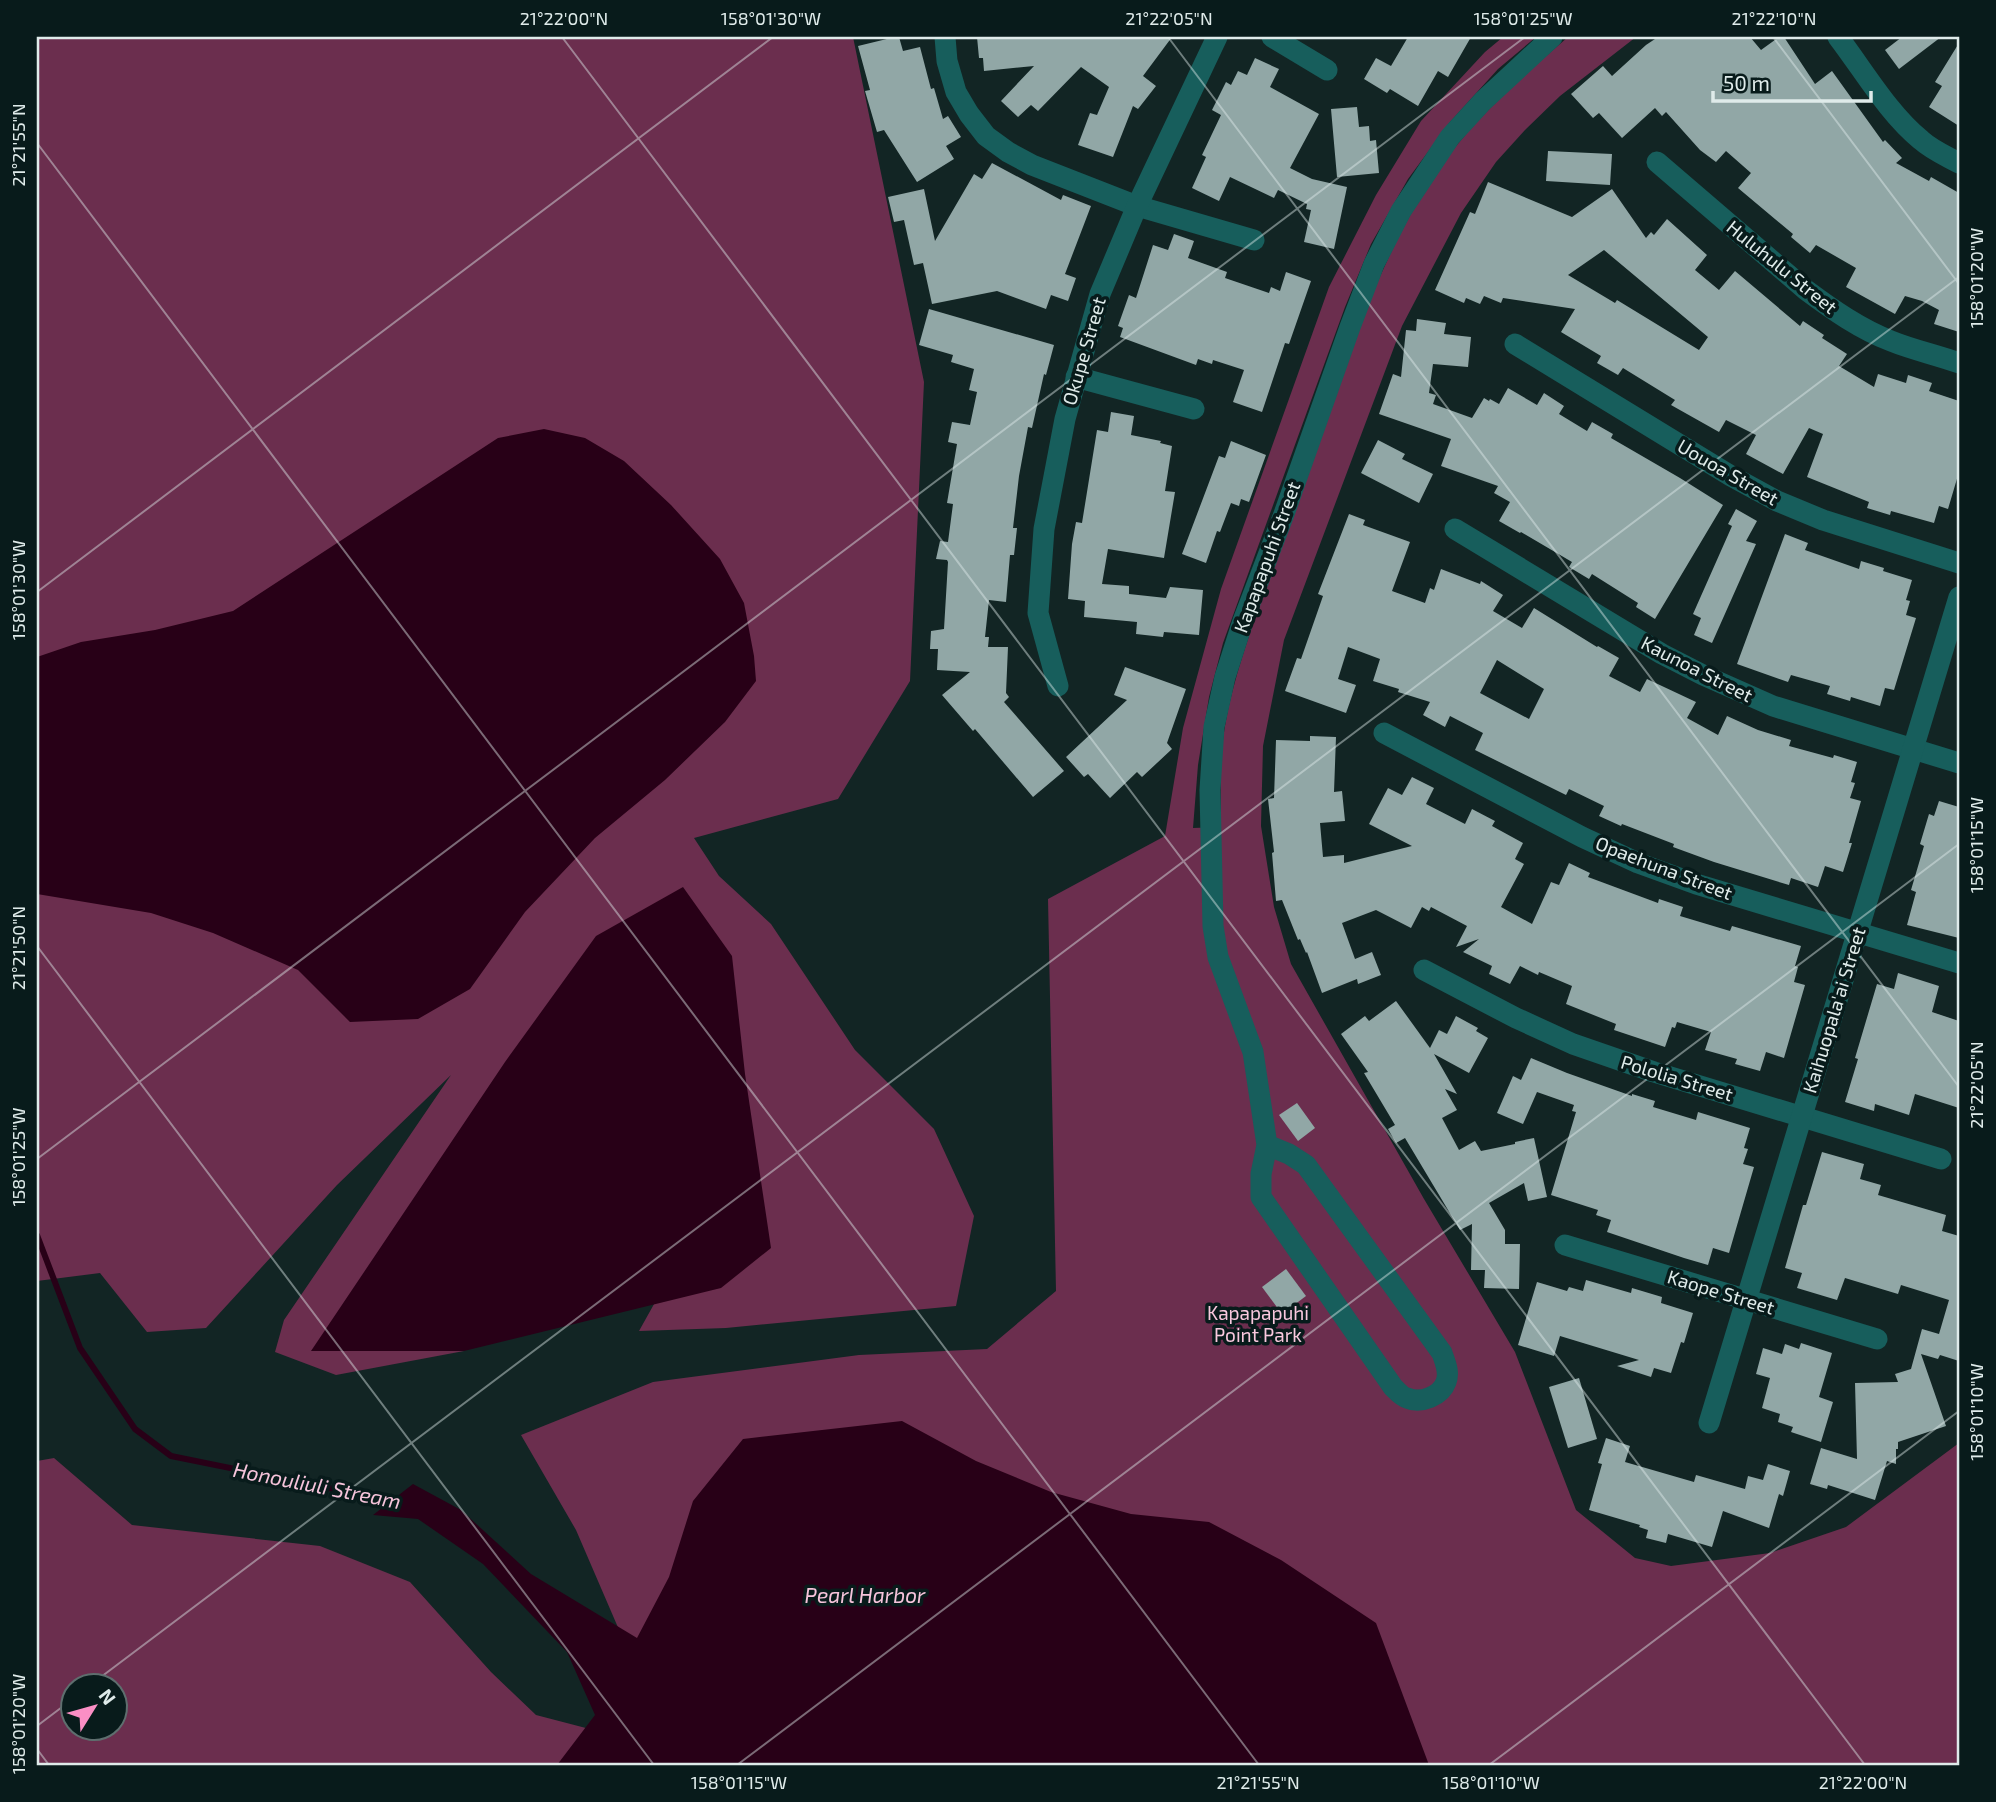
<svg xmlns="http://www.w3.org/2000/svg" width="1996" height="1802" viewBox="0 0 1996 1802" font-family="'Exo 2',sans-serif">
	<rect width="100%" height="100%" fill="#122524"/>
	<g fill="#6b2e4e" fill-rule="evenodd">
		<path d="M 37,37 L 853,37 L 924,382 L 910,681 L 838,799 L 694,838 L 719,876 L 771,924 L 855,1050 L 934,1129 L 974,1216 L 956,1306 L 726,1328 L 639,1331 L 663,1288 L 414,1337 L 464,1351 L 336,1375 L 275,1352 L 284,1320 L 451,1075 L 337,1185 L 206,1328 L 147,1332 L 100,1273 L 37,1281 Z"/>
		<path d="M 1503,37 L 1536,37 L 1498,69 L 1450,122 L 1408,179 L 1371,244 L 1345,307 L 1223,643 L 1209,697 L 1198,765 L 1193,828 L 1221,827 C 1221,794 1219,759 1225,726 C 1233,679 1251,630 1267,584 C 1284,538 1300,491 1317,445 C 1351,350 1381,252 1439,169 C 1474,118 1521,78 1568,37 L 1636,37 L 1560,96 L 1525,130 L 1496,162 L 1461,213 L 1402,326 L 1284,640 L 1263,746 L 1261,826 L 1274,907 L 1291,964 L 1424,1199 L 1515,1352 L 1576,1510 L 1635,1558 L 1671,1566 L 1770,1553 L 1846,1527 L 1959,1443 L 1959,1765 L 1355,1765 L 651,1704 L 576,1530 L 521,1435 L 653,1382 L 859,1355 L 987,1349 L 1056,1291 L 1048,899 L 1165,836 L 1183,728 L 1221,589 L 1329,287 L 1376,195 L 1421,121 L 1485,52 Z"/>
		<path d="M 54,1458 L 132,1525 L 320,1546 L 410,1582 L 491,1672 L 536,1715 L 628,1739 L 639,1765 L 37,1765 L 37,1461 ZM 74,1686 L 116,1686 L 116,1728 L 74,1728 Z"/>
	</g>
	<g fill="#280017">
		<path d="M 544,429 L 585,438 L 624,461 L 671,505 L 720,559 L 744,603 L 754,656 L 756,681 L 725,722 L 665,780 L 595,838 L 525,912 L 470,989 L 418,1019 L 350,1022 L 298,970 L 213,933 L 151,913 L 37,894 L 37,657 L 81,642 L 155,630 L 233,611 L 498,438 Z"/>
		<path d="M 683,887 L 732,956 L 745,1074 L 771,1248 L 721,1288 L 464,1351 L 311,1351 L 505,1062 L 596,936 Z"/>
		<path d="M 902,1421 L 976,1461 L 1051,1492 L 1131,1514 L 1209,1522 L 1281,1560 L 1376,1623 L 1429,1765 L 557,1765 L 595,1715 L 567,1652 L 483,1564 L 418,1519 L 373,1515 L 413,1484 L 461,1510 L 531,1574 L 637,1638 L 669,1577 L 693,1501 L 743,1439 Z"/>
	</g>
	<g fill="none" stroke-linecap="round" stroke-linejoin="round">
		<path stroke="#280017" stroke-width="6" d="M 37,1235 L 80,1348 L 135,1429 L 171,1456 L 397,1502"/>
	</g>
	<g fill="#91a7a6" fill-rule="evenodd">
		<path d="M 895,37 L 899,37 L 903,51 L 920,47 L 931,89 L 934,88 L 943,119 L 948,116 L 961,137 L 946,146 L 954,159 L 917,182 L 884,130 L 877,132 L 865,91 L 870,90 L 858,46 Z"/>
		<path d="M 977,37 L 1172,37 L 1143,76 L 1156,86 L 1138,109 L 1133,106 L 1113,157 L 1078,145 L 1090,113 L 1097,115 L 1109,87 L 1081,67 L 1038,111 L 1031,105 L 1018,117 L 1001,101 L 1034,66 L 984,71 L 983,58 L 979,58 Z"/>
		<path d="M 1408,37 L 1471,37 L 1448,77 L 1438,71 L 1418,106 L 1390,89 L 1387,93 L 1364,79 L 1376,58 L 1391,66 Z"/>
		<path d="M 1658,37 L 1750,37 L 1761,50 L 1779,37 L 1784,37 L 1815,84 L 1832,71 L 1883,142 L 1885,140 L 1902,158 L 1896,163 L 1929,181 L 1931,177 L 1959,193 L 1959,332 L 1934,324 L 1939,310 L 1922,301 L 1905,296 L 1895,314 L 1846,287 L 1856,268 L 1816,245 L 1810,253 L 1791,237 L 1793,234 L 1738,188 L 1751,173 L 1726,151 L 1716,162 L 1700,150 L 1666,112 L 1662,116 L 1655,108 L 1622,138 L 1599,113 L 1593,118 L 1571,94 L 1603,66 L 1612,76 L 1646,45 Z"/>
		<path d="M 1902,37 L 1941,37 L 1899,69 L 1885,50 Z"/>
		<path d="M 1959,43 L 1959,126 L 1929,107 L 1942,86 L 1935,82 Z"/>
		<path d="M 1255,58 L 1279,69 L 1270,87 L 1319,114 L 1290,168 L 1312,179 L 1347,187 L 1334,249 L 1304,242 L 1311,210 L 1306,209 L 1307,204 L 1278,190 L 1274,198 L 1230,177 L 1219,201 L 1192,188 L 1206,157 L 1202,155 L 1221,115 L 1212,110 L 1226,82 L 1231,85 L 1238,71 L 1247,75 Z"/>
		<path d="M 1357,107 L 1359,127 L 1369,126 L 1370,141 L 1376,140 L 1379,173 L 1337,177 L 1331,109 Z"/>
		<path d="M 1548,151 L 1612,154 L 1610,185 L 1546,181 Z"/>
		<path d="M 992,163 L 1061,200 L 1063,195 L 1091,206 L 1065,274 L 1076,278 L 1068,301 L 1051,295 L 1046,309 L 997,291 L 932,304 L 923,263 L 914,265 L 904,220 L 894,222 L 888,197 L 924,189 L 935,241 L 974,174 L 982,179 Z"/>
		<path d="M 1488,182 L 1572,217 L 1612,189 L 1646,238 L 1651,232 L 1654,235 L 1667,219 L 1707,255 L 1695,270 L 1719,290 L 1735,271 L 1800,326 L 1803,321 L 1824,335 L 1822,338 L 1847,354 L 1839,366 L 1874,387 L 1878,374 L 1906,383 L 1908,375 L 1932,383 L 1929,391 L 1959,401 L 1959,472 L 1948,509 L 1939,506 L 1934,523 L 1891,511 L 1890,515 L 1867,508 L 1869,502 L 1807,477 L 1823,434 L 1809,428 L 1783,474 L 1746,454 L 1756,435 L 1726,420 L 1719,432 L 1671,405 L 1675,400 L 1623,368 L 1618,375 L 1597,363 L 1601,356 L 1561,332 L 1575,309 L 1503,298 L 1501,303 L 1484,296 L 1480,304 L 1466,298 L 1464,303 L 1435,290 L 1470,212 L 1475,214 ZM 1604,250 L 1708,337 L 1699,350 L 1617,300 L 1615,303 L 1568,275 Z"/>
		<path d="M 1174,234 L 1194,241 L 1188,258 L 1227,272 L 1225,278 L 1269,293 L 1271,287 L 1280,291 L 1286,272 L 1311,281 L 1289,344 L 1285,343 L 1262,412 L 1233,402 L 1244,370 L 1213,360 L 1212,364 L 1198,359 L 1196,365 L 1120,337 L 1123,328 L 1118,326 L 1129,295 L 1136,298 L 1153,245 L 1168,250 Z"/>
		<path d="M 929,309 L 1054,345 L 1046,375 L 1044,374 L 1032,428 L 1028,427 L 1019,476 L 1013,528 L 1017,528 L 1014,555 L 1010,555 L 1006,602 L 989,600 L 985,637 L 989,637 L 988,647 L 1008,647 L 1006,693 L 1009,697 L 1004,702 L 1064,771 L 1033,797 L 975,729 L 973,731 L 942,695 L 970,672 L 937,670 L 938,649 L 930,649 L 931,631 L 944,629 L 948,562 L 947,560 L 936,559 L 940,541 L 948,542 L 953,504 L 947,503 L 957,444 L 948,442 L 952,422 L 970,425 L 977,392 L 969,390 L 974,369 L 951,362 L 953,355 L 919,345 Z"/>
		<path d="M 1417,319 L 1446,323 L 1444,334 L 1471,337 L 1468,367 L 1433,364 L 1429,393 L 1436,395 L 1433,404 L 1472,418 L 1484,398 L 1489,401 L 1490,399 L 1499,404 L 1508,388 L 1537,405 L 1544,393 L 1564,406 L 1559,414 L 1587,431 L 1592,422 L 1613,434 L 1611,438 L 1680,478 L 1723,505 L 1655,619 L 1636,607 L 1638,603 L 1592,574 L 1589,579 L 1569,567 L 1572,562 L 1521,532 L 1520,533 L 1499,521 L 1510,502 L 1494,493 L 1498,486 L 1441,466 L 1451,439 L 1379,414 L 1393,374 L 1401,377 L 1406,330 L 1416,331 Z"/>
		<path d="M 1111,412 L 1134,416 L 1131,435 L 1161,441 L 1160,443 L 1172,446 L 1165,491 L 1175,492 L 1164,558 L 1108,549 L 1102,584 L 1129,586 L 1129,594 L 1166,598 L 1170,587 L 1203,590 L 1199,635 L 1164,632 L 1163,637 L 1136,634 L 1137,622 L 1084,617 L 1085,601 L 1068,599 L 1072,544 L 1076,522 L 1082,523 L 1097,430 L 1108,432 Z"/>
		<path d="M 1378,440 L 1405,454 L 1402,459 L 1433,474 L 1419,503 L 1361,473 Z"/>
		<path d="M 1231,441 L 1266,455 L 1249,502 L 1241,499 L 1239,506 L 1231,503 L 1220,532 L 1217,531 L 1206,563 L 1182,554 L 1219,456 L 1225,458 Z"/>
		<path d="M 1736,509 L 1757,521 L 1746,541 L 1756,544 L 1712,643 L 1694,635 L 1701,618 L 1693,614 L 1732,526 L 1728,524 Z"/>
		<path d="M 1349,514 L 1365,520 L 1363,525 L 1410,542 L 1392,591 L 1425,603 L 1430,588 L 1434,590 L 1441,569 L 1480,584 L 1481,581 L 1503,595 L 1493,611 L 1522,628 L 1534,608 L 1597,647 L 1598,646 L 1619,658 L 1609,676 L 1640,692 L 1647,679 L 1696,702 L 1687,718 L 1718,735 L 1727,716 L 1758,730 L 1791,740 L 1789,746 L 1833,758 L 1834,755 L 1857,762 L 1851,782 L 1855,783 L 1850,798 L 1861,801 L 1849,843 L 1852,843 L 1843,872 L 1825,866 L 1818,887 L 1791,878 L 1789,885 L 1714,862 L 1673,847 L 1674,844 L 1622,824 L 1621,826 L 1599,816 L 1604,806 L 1569,789 L 1566,795 L 1475,750 L 1483,733 L 1450,716 L 1445,727 L 1423,715 L 1430,702 L 1398,692 L 1399,689 L 1373,681 L 1380,659 L 1348,647 L 1338,679 L 1356,685 L 1346,713 L 1285,691 L 1297,658 L 1301,659 L 1323,596 L 1318,594 ZM 1497,660 L 1544,689 L 1529,719 L 1480,693 Z"/>
		<path d="M 1785,534 L 1808,543 L 1805,550 L 1859,569 L 1861,561 L 1884,568 L 1883,571 L 1912,580 L 1906,600 L 1910,601 L 1906,615 L 1916,618 L 1894,690 L 1885,688 L 1880,706 L 1851,697 L 1850,701 L 1827,694 L 1830,686 L 1791,675 L 1788,682 L 1737,664 Z"/>
		<path d="M 1125,667 L 1186,689 L 1167,743 L 1172,749 L 1142,777 L 1137,772 L 1110,798 L 1088,774 L 1084,777 L 1066,757 L 1127,700 L 1114,695 Z"/>
		<path d="M 1310,736 L 1336,737 L 1334,792 L 1342,791 L 1345,821 L 1320,823 L 1323,857 L 1344,855 L 1344,863 L 1412,846 L 1369,824 L 1388,788 L 1402,795 L 1412,777 L 1434,788 L 1426,804 L 1465,824 L 1472,809 L 1495,821 L 1492,826 L 1523,843 L 1515,859 L 1524,864 L 1501,907 L 1532,924 L 1551,882 L 1559,885 L 1569,863 L 1590,873 L 1588,877 L 1658,903 L 1659,899 L 1683,907 L 1680,916 L 1730,931 L 1732,926 L 1801,946 L 1795,966 L 1798,967 L 1794,982 L 1805,985 L 1784,1058 L 1766,1052 L 1760,1071 L 1735,1064 L 1737,1059 L 1705,1050 L 1711,1032 L 1677,1022 L 1675,1028 L 1672,1027 L 1665,1047 L 1614,1030 L 1616,1024 L 1566,1004 L 1572,986 L 1539,972 L 1538,975 L 1520,966 L 1510,984 L 1489,974 L 1492,966 L 1463,952 L 1479,939 L 1456,947 L 1467,926 L 1431,907 L 1429,911 L 1422,907 L 1411,928 L 1376,910 L 1342,923 L 1355,959 L 1372,952 L 1381,975 L 1358,984 L 1357,979 L 1322,993 L 1307,952 L 1306,953 L 1300,939 L 1298,940 L 1282,900 L 1276,901 L 1272,853 L 1274,852 L 1268,799 L 1274,798 L 1276,740 L 1310,741 Z"/>
		<path d="M 1939,801 L 1959,807 L 1959,938 L 1907,925 L 1916,892 L 1911,890 L 1924,846 L 1920,844 L 1929,814 L 1934,816 Z"/>
		<path d="M 1898,973 L 1939,986 L 1932,1012 L 1959,1021 L 1959,1108 L 1915,1094 L 1909,1115 L 1875,1104 L 1874,1111 L 1845,1102 L 1858,1059 L 1855,1058 L 1877,984 L 1894,989 Z"/>
		<path d="M 1396,1001 L 1430,1048 L 1439,1030 L 1447,1034 L 1456,1016 L 1478,1028 L 1476,1031 L 1488,1038 L 1469,1073 L 1434,1054 L 1457,1094 L 1445,1089 L 1457,1110 L 1442,1118 L 1459,1150 L 1475,1141 L 1481,1151 L 1515,1144 L 1515,1142 L 1534,1138 L 1547,1197 L 1528,1201 L 1524,1183 L 1489,1203 L 1505,1230 L 1505,1244 L 1520,1244 L 1519,1289 L 1484,1288 L 1485,1270 L 1471,1270 L 1472,1224 L 1460,1230 L 1405,1138 L 1396,1143 L 1388,1129 L 1395,1125 L 1364,1073 L 1368,1072 L 1341,1034 L 1365,1016 L 1369,1021 Z"/>
		<path d="M 1531,1058 L 1567,1073 L 1632,1096 L 1632,1094 L 1655,1101 L 1653,1107 L 1696,1120 L 1698,1112 L 1750,1128 L 1744,1148 L 1748,1149 L 1743,1164 L 1754,1167 L 1729,1253 L 1713,1248 L 1708,1265 L 1684,1258 L 1607,1232 L 1611,1220 L 1596,1215 L 1598,1210 L 1551,1195 L 1576,1112 L 1572,1111 L 1574,1105 L 1537,1092 L 1523,1124 L 1497,1113 L 1513,1076 L 1521,1080 Z"/>
		<path d="M 1297,1103 L 1315,1128 L 1298,1141 L 1279,1115 Z"/>
		<path d="M 1822,1152 L 1864,1164 L 1860,1179 L 1881,1185 L 1878,1195 L 1946,1215 L 1942,1231 L 1959,1236 L 1959,1361 L 1940,1355 L 1938,1359 L 1921,1354 L 1946,1426 L 1898,1442 L 1898,1449 L 1896,1449 L 1896,1464 L 1887,1461 L 1875,1500 L 1828,1485 L 1827,1489 L 1810,1484 L 1821,1448 L 1857,1459 L 1855,1383 L 1898,1382 L 1895,1374 L 1911,1369 L 1922,1329 L 1939,1334 L 1949,1300 L 1901,1285 L 1898,1294 L 1845,1278 L 1837,1300 L 1797,1288 L 1802,1273 L 1785,1268 L 1803,1205 L 1806,1205 Z"/>
		<path d="M 1286,1269 L 1306,1296 L 1282,1314 L 1262,1287 Z"/>
		<path d="M 1586,1280 L 1631,1293 L 1632,1288 L 1662,1297 L 1661,1303 L 1693,1313 L 1684,1343 L 1681,1342 L 1671,1373 L 1654,1368 L 1651,1377 L 1617,1366 L 1639,1360 L 1560,1336 L 1554,1356 L 1518,1345 L 1537,1282 L 1567,1291 L 1569,1287 L 1583,1291 Z"/>
		<path d="M 1801,1343 L 1832,1353 L 1819,1397 L 1833,1402 L 1821,1442 L 1791,1432 L 1793,1427 L 1778,1422 L 1780,1414 L 1762,1408 L 1770,1378 L 1756,1374 L 1763,1348 L 1782,1354 L 1785,1344 L 1799,1349 Z"/>
		<path d="M 1579,1378 L 1597,1439 L 1568,1448 L 1549,1387 Z"/>
		<path d="M 1606,1438 L 1630,1446 L 1625,1462 L 1694,1482 L 1696,1475 L 1745,1489 L 1748,1476 L 1763,1480 L 1768,1464 L 1790,1471 L 1783,1496 L 1779,1494 L 1769,1528 L 1723,1511 L 1712,1547 L 1668,1534 L 1666,1543 L 1646,1538 L 1648,1530 L 1639,1527 L 1640,1525 L 1589,1510 L 1602,1464 L 1598,1463 Z"/>
	</g>
	<g fill="none" stroke-linecap="round" stroke-linejoin="round">
		<g stroke="#175e5c" stroke-width="21">
			<path d="M 945,37 L 947,61 L 956,92 L 969,114 L 986,136 L 1008,152 L 1032,165 L 1137,206 L 1254,240"/>
			<path d="M 1272,37 L 1327,70"/>
			<path d="M 1838,37 C 1864,71 1888,113 1921,140 C 1932,150 1946,156 1959,163"/>
			<path d="M 1657,162 L 1806,290 C 1833,310 1860,329 1891,341 C 1913,350 1937,355 1959,363"/>
			<path d="M 1515,344 L 1731,476 L 1777,501 L 1823,520 L 1959,563"/>
			<path d="M 1076,377 L 1194,409"/>
			<path d="M 1455,529 L 1662,654 L 1703,675 L 1773,706 L 1959,763"/>
			<path d="M 1058,686 L 1038,613 L 1044,529 L 1065,419 L 1100,294 L 1137,206 L 1217,37"/>
			<path d="M 1384,733 L 1582,837 L 1638,863 L 1696,884 L 1959,963"/>
			<path d="M 1424,970 L 1516,1018 L 1573,1044 L 1654,1072 L 1941,1159"/>
			<path d="M 1267,1145 L 1289,1154 L 1306,1165 L 1442,1353 C 1445,1362 1450,1372 1446,1382 C 1441,1396 1421,1404 1407,1398 C 1402,1397 1397,1391 1393,1387 L 1261,1197 L 1261,1174 L 1267,1145 L 1253,1052 L 1218,957 L 1213,926 L 1210,790 L 1214,727 L 1225,677 L 1243,621 L 1284,514 L 1350,327 L 1374,264 L 1401,211 L 1450,137 L 1483,101 L 1552,37"/>
			<path d="M 1565,1245 L 1877,1339"/>
			<path d="M 1709,1423 L 1959,597"/>
		</g>
	</g>
	<path fill="none" stroke="#dfebea" stroke-width="2" stroke-opacity="0.45" d="M 562,37 L 1865,1765M 1168,37 L 1959,1087M 1773,37 L 1959,284M 37,143 L 1259,1765M 37,592 L 773,37M 37,946 L 654,1765M 37,1159 L 1525,37M 89,1686 L 1959,277M 37,1726 L 74,1698M 37,1749 L 49,1765M 737,1765 L 1959,844M 1489,1765 L 1959,1411"/>
	<g text-anchor="middle" stroke-width="7" stroke-linejoin="round" paint-order="stroke">
		<g font-size="19" fill="#dfebea" stroke="#081b1b">
			<text transform="translate(1782 267) rotate(39)" y="7">Huluhulu Street</text>
			<text transform="translate(1084 351) rotate(-74)" y="7">Okupe Street</text>
			<text transform="translate(1728 472) rotate(30)" y="7">Uouoa Street</text>
			<text transform="translate(1267 557) rotate(-70)" y="7">Kapapapuhi Street</text>
			<text transform="translate(1697 669) rotate(27)" y="7">Kaunoa Street</text>
			<text transform="translate(1664 868) rotate(21)" y="7">Opaehuna Street</text>
			<text transform="translate(1834 1010) rotate(-73)" y="7">Kaihuopala'ai Street</text>
			<text transform="translate(1677 1078) rotate(17)" y="7">Pololia Street</text>
			<text transform="translate(1721 1292) rotate(17)" y="7">Kaope Street</text>
		</g>
		<g font-size="19" fill="#f9c8de" stroke="#081b1b">
			<text x="1258" y="1320">Kapapapuhi<tspan x="1258" dy="22">Point Park</tspan></text>
		</g>
		<g font-size="21" font-style="italic" fill="#f6c4db" stroke="#081b1b">
			<text transform="translate(317 1486) rotate(11)" y="7">Honouliuli Stream</text>
			<text x="865" y="1603">Pearl Harbor</text>
		</g>
	</g>
	<rect width="1996" height="1802" fill="none" stroke="#081b1b" stroke-width="77"/>
	<g transform="translate(94 1707) rotate(53)"><circle r="33" fill="#081b1b" stroke="#5e6e6e" stroke-width="2"/>
	<path d="M0-5L12 26L0 18L-12 26Z" fill="#fb8fc5"/>
	<text y="-10" font-size="19" font-weight="bold" text-anchor="middle" fill="#dfebea">N</text>
	</g>
	<path d="M1713 91v10h158v-10" fill="none" stroke="#dfebea" stroke-width="3.5"/>
	<text x="1723" y="91" font-size="21" fill="#dfebea" stroke="#081b1b" stroke-width="5" paint-order="stroke">50 m</text>
	<rect x="38" y="38" width="1920" height="1726" fill="none" stroke="#dfebea" stroke-width="2.5"/>
	<g font-size="18" text-anchor="middle" fill="#dfebea">
		<text x="564" y="25">21°22'00"N</text>
		<text x="771" y="25">158°01'30"W</text>
		<text x="1169" y="25">21°22'05"N</text>
		<text x="1523" y="25">158°01'25"W</text>
		<text x="1774" y="25">21°22'10"N</text>
		<text transform="translate(19 145) rotate(-90)" y="6">21°21'55"N</text>
		<text transform="translate(1977 278) rotate(-90)" y="6">158°01'20"W</text>
		<text transform="translate(19 590) rotate(-90)" y="6">158°01'30"W</text>
		<text transform="translate(1977 845) rotate(-90)" y="6">158°01'15"W</text>
		<text transform="translate(19 948) rotate(-90)" y="6">21°21'50"N</text>
		<text transform="translate(1977 1085) rotate(-90)" y="6">21°22'05"N</text>
		<text transform="translate(19 1157) rotate(-90)" y="6">158°01'25"W</text>
		<text transform="translate(1977 1412) rotate(-90)" y="6">158°01'10"W</text>
		<text transform="translate(19 1724) rotate(-90)" y="6">158°01'20"W</text>
		<text x="739" y="1789">158°01'15"W</text>
		<text x="1258" y="1789">21°21'55"N</text>
		<text x="1491" y="1789">158°01'10"W</text>
		<text x="1863" y="1789">21°22'00"N</text>
	</g>
</svg>
